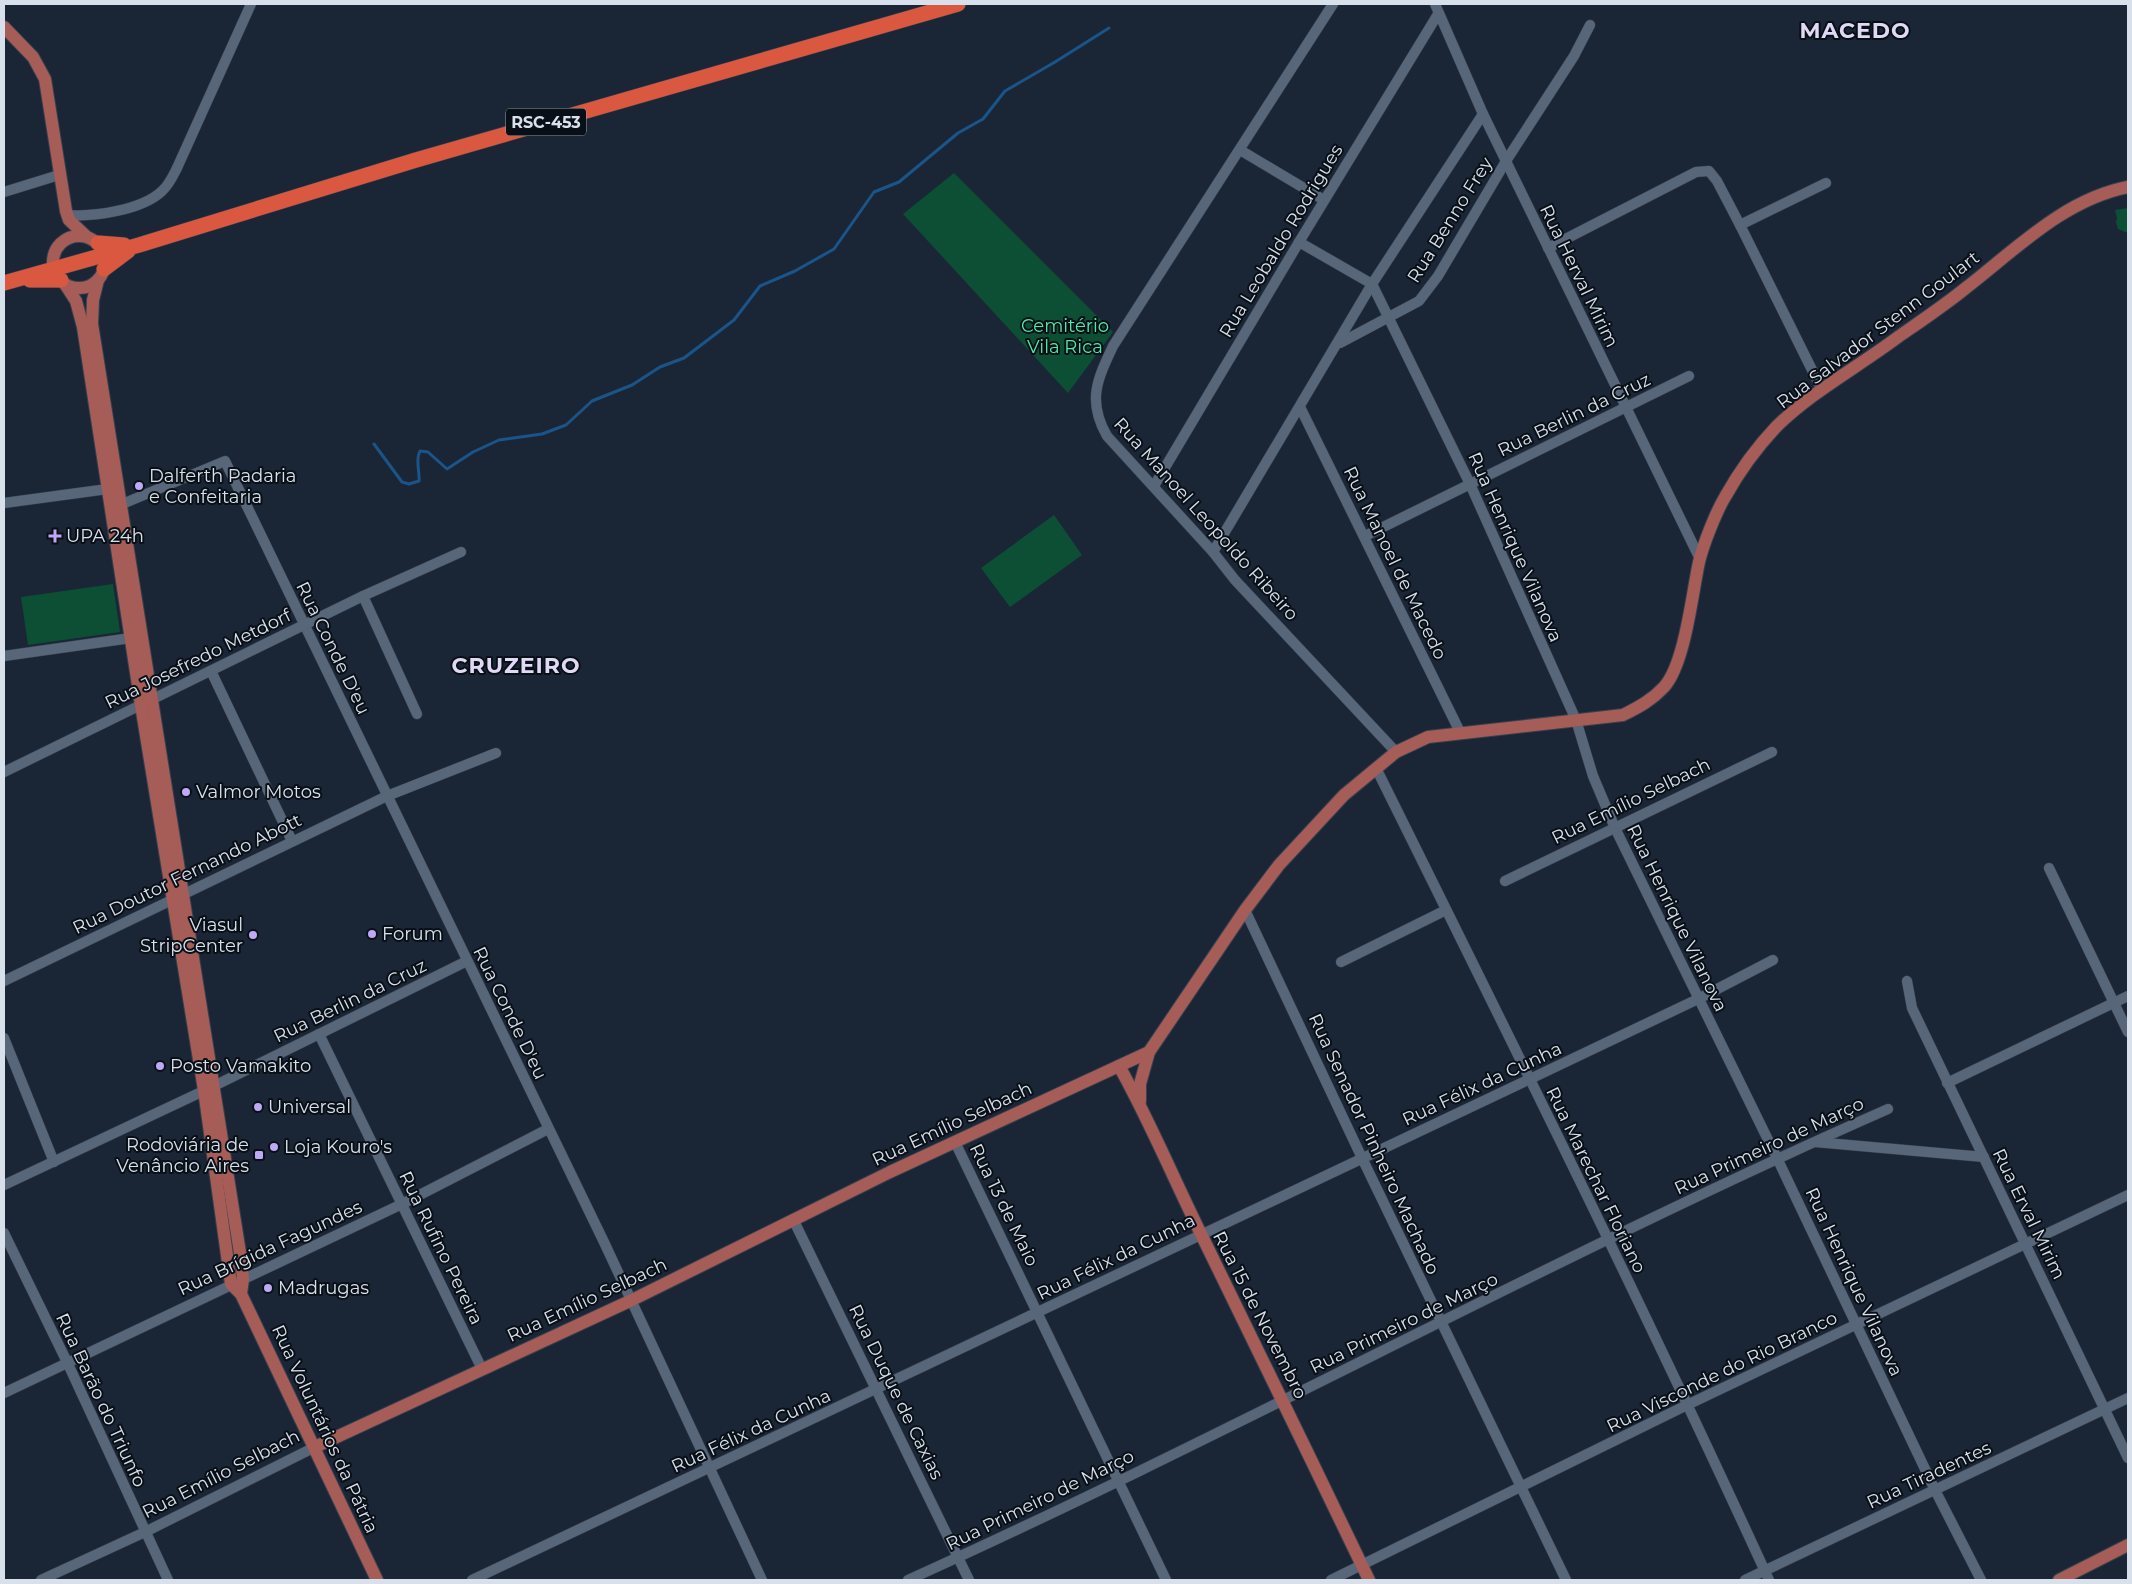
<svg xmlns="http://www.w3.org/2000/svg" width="2132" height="1584" viewBox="0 0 2132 1584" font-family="Montserrat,sans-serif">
	<rect width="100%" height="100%" fill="#1a2636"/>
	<g fill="#0c4f34">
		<path d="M 954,173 L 1113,332 L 1068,393 L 903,214 Z"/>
		<path d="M 2128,208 L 2128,233 L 2118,229 L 2116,222 L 2117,218 L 2115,210 Z"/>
		<path d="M 1054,515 L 1082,555 L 1010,607 L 981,568 Z"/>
		<path d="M 113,584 L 120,632 L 28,645 L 21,597 Z"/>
	</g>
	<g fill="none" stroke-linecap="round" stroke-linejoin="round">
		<path stroke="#1b5488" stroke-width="3" d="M 374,444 L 402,482 L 409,484 L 419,481 C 420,471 415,460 420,451 L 428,452 L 447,469 L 473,452 L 499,440 L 542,434 L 566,425 L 592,401 L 632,385 L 660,367 L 684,358 L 734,320 L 760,286 L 795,271 L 834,249 L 874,192 L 899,182 L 958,133 L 983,119 L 1005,91 L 1055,62 L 1109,28"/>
		<defs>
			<g id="minor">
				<path d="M 1333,4 L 1113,346 C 1097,380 1087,401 1107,436 L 1213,552 L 1235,580 L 1396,752"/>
				<path d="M 1435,4 L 1483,114 L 1700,559"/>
				<path d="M 1240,150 L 1324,200"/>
				<path d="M 4,192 L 59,175"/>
				<path d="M 67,215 C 94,217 142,210 162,191 C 169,185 173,176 177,168 L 251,4"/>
				<path d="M 1740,225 L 1826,183"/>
				<path d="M 1299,242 L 1372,284 L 1470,484 L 1576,720 L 1593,776 L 1615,828 L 1777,1158 L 1935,1490 L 1981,1580"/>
				<path d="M 1548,248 L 1696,172 L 1709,171 L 1717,181 L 1740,225 L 1822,390"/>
				<path d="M 1340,343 L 1419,301 L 1438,276 L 1506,161 L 1574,56 L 1590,25"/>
				<path d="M 1300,407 L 1460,732"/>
				<path d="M 1154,486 L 1299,242 L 1438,14"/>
				<path d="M 4,503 L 115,488"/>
				<path d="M 115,507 L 225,461 L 603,1240 L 762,1580"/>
				<path d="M 1365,536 L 1689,376"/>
				<path d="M 1213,552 L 1372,284 L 1483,114"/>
				<path d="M 363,596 L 417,714"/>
				<path d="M 4,656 L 131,638"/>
				<path d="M 211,671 L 292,841"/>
				<path d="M 1376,768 C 1510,1038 1644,1307 1769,1580"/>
				<path d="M 4,772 L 363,596 L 461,552"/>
				<path d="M 2049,868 L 2128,1032"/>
				<path d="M 1505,881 L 1772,752"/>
				<path d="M 1245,910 L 1362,1158 L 1566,1580"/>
				<path d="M 1341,962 L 1446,910"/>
				<path d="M 4,981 L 387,796 L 496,753"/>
				<path d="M 1907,981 L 1912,1008 L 2128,1458"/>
				<path d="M 319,1034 L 482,1369"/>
				<path d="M 4,1038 L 54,1162"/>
				<path d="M 1947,1083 L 2128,996"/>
				<path d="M 955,1142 L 1166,1580"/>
				<path d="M 1815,1142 L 1984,1157"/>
				<path d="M 4,1185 L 214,1086 L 467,961"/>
				<path d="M 793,1219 L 969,1580"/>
				<path d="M 4,1233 L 68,1364 L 168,1580"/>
				<path d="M 4,1393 L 402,1204 L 548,1129"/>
				<path d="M 41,1580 L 145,1532 L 315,1447"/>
				<path d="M 472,1580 L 1530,1079 L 1698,999 L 1773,960"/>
				<path d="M 908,1580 C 1238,1431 1556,1255 1888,1109"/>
				<path d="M 1331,1580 L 1687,1405 L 2128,1195"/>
				<path d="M 1745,1580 L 2128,1398"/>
			</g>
			<g id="major">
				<path d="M 4,27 L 33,57 L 45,79 L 66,211 L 69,220 L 86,236"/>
				<circle cx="79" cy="262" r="26"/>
				<path d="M 98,280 L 93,300 L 92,324 L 241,1259 L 243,1279 L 241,1294"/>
				<path d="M 65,284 L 76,301 L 83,327 L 141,705 L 204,1090 L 231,1284 L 241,1294 L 377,1580"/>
				<path d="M 1119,1066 C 1150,1121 1174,1180 1202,1236 C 1258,1351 1314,1465 1369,1580"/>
				<path d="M 1140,1101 L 1140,1084 L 1149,1052"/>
				<path d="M 315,1447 L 632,1300 L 890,1172 L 1149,1052 L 1245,910 L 1279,865 L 1344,795 L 1396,752 L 1428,737 L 1623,715 C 1639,707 1652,700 1664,687 C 1685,664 1692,594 1699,562 C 1703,545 1716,512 1725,497 C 1739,472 1757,447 1777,426 C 1813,391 1858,367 1898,337 C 1921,321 1945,305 1967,287 C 2016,249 2065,199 2128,187"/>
				<path d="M 2059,1580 L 2128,1545"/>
			</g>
			<g id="highway">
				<path d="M 98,243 L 124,245"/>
				<path d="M 104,269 L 128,251"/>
				<path d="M 30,280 L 61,280"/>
				<path d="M 4,283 L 139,245 L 416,160 L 958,4"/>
			</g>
		</defs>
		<use href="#minor" stroke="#38414e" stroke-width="11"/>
		<use href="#major" stroke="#38414e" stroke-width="14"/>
		<use href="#highway" stroke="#38414e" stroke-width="16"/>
		<use href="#minor" stroke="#576679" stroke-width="10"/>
		<use href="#major" stroke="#a65d57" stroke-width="12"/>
		<use href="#highway" stroke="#da5740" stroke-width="15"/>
	</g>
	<g fill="#bea9f5" stroke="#090f16" stroke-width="2">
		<circle cx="139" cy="486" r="5"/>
		<path d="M52.5 528.5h5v5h5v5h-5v5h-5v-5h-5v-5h5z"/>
		<circle cx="186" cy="792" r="5"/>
		<circle cx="372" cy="934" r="5"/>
		<circle cx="253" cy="935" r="5"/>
		<circle cx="160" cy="1066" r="5"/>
		<circle cx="258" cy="1107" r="5"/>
		<circle cx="274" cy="1147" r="5"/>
		<rect x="254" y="1150" width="10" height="10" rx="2.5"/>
		<circle cx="268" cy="1288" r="5"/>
	</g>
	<g text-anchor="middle" stroke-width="4" stroke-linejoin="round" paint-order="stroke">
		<rect fill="#090f16" stroke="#9aa1ab" stroke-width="1" x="506" y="108.5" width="80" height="27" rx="4"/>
		<g font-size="16" font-weight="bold" fill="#d8e0eb">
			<text x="546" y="128">RSC-453</text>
		</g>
		<g font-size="18" fill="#d8e0eb" stroke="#090f16">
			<text transform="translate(1450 220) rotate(-58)" y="6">Rua Benno Frey</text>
			<text transform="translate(1281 241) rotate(-59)" y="6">Rua Leobaldo Rodrigues</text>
			<text transform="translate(1579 276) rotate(64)" y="6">Rua Herval Mirim</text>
			<text transform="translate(1878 330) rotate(-37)" y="6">Rua Salvador Stenn Goulart</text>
			<text transform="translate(1574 415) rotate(-26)" y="6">Rua Berlin da Cruz</text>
			<text transform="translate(1206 519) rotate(48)" y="6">Rua Manoel Leopoldo Ribeiro</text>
			<text transform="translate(1515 547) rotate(66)" y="6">Rua Henrique Vilanova</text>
			<text transform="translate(1395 563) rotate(64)" y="6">Rua Manoel de Macedo</text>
			<text transform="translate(333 648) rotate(64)" y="6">Rua Conde D'eu</text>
			<text transform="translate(198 659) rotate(-26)" y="6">Rua Josefredo Metdorf</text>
			<text transform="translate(1631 801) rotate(-26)" y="6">Rua Emílio Selbach</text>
			<text transform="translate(187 874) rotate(-26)" y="6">Rua Doutor Fernando Abott</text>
			<text transform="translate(1677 918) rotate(64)" y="6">Rua Henrique Vilanova</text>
			<text transform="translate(350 1001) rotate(-26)" y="6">Rua Berlin da Cruz</text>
			<text transform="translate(510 1013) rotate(64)" y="6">Rua Conde D'eu</text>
			<text transform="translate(1482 1084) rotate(-25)" y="6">Rua Félix da Cunha</text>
			<text transform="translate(952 1124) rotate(-25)" y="6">Rua Emílio Selbach</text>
			<text transform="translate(1374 1144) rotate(65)" y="6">Rua Senador Pinheiro Machado</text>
			<text transform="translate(1769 1146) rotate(-25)" y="6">Rua Primeiro de Março</text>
			<text transform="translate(1596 1180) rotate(64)" y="6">Rua Marechar Floriano</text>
			<text transform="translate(1004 1205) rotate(64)" y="6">Rua 13 de Maio</text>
			<text transform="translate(2029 1214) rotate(64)" y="6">Rua Erval Mirim</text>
			<text transform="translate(270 1248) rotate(-25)" y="6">Rua Brígida Fagundes</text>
			<text transform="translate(441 1248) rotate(64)" y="6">Rua Rufino Pereira</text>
			<text transform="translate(1116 1257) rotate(-26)" y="6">Rua Félix da Cunha</text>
			<text transform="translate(1854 1282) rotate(65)" y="6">Rua Henrique Vilanova</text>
			<text transform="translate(587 1300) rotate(-25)" y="6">Rua Emílio Selbach</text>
			<text transform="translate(1260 1315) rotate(63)" y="6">Rua 15 de Novembro</text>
			<text transform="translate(1404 1323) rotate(-26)" y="6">Rua Primeiro de Março</text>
			<text transform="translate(1722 1372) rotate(-26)" y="6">Rua Visconde do Rio Branco</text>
			<text transform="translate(896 1392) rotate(64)" y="6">Rua Duque de Caxias</text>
			<text transform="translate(101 1400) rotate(65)" y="6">Rua Barão do Triunfo</text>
			<text transform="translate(325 1429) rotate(65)" y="6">Rua Voluntários da Pátria</text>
			<text transform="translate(751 1431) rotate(-25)" y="6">Rua Félix da Cunha</text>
			<text transform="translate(221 1474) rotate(-27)" y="6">Rua Emílio Selbach</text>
			<text transform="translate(1929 1475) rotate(-25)" y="6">Rua Tiradentes</text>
			<text transform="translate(1040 1500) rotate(-26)" y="6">Rua Primeiro de Março</text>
		</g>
		<g font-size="18" fill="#53e9a6" stroke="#090f16">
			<text x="1065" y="332">Cemitério<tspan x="1065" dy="21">Vila Rica</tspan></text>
		</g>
		<g font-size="18" fill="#d8e0eb" stroke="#090f16" text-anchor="start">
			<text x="149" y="482">Dalferth Padaria<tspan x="149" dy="21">e Confeitaria</tspan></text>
			<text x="66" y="542">UPA 24h</text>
			<text x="196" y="798">Valmor Motos</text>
			<text x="243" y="931" text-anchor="end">Viasul<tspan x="243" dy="21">StripCenter</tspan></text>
			<text x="382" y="940">Forum</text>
			<text x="170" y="1072">Posto Vamakito</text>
			<text x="268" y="1113">Universal</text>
			<text x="249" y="1151" text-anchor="end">Rodoviária de<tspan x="249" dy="21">Venâncio Aires</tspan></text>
			<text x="284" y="1153">Loja Kouro's</text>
			<text x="278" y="1294">Madrugas</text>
		</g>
		<g font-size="22" font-weight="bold" letter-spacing="1" fill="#e0d9f6" stroke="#090f16">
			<text x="1855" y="38">MACEDO</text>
			<text x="516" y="673">CRUZEIRO</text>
		</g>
	</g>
	<rect width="2132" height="1584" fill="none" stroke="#d8e0eb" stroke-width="10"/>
</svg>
